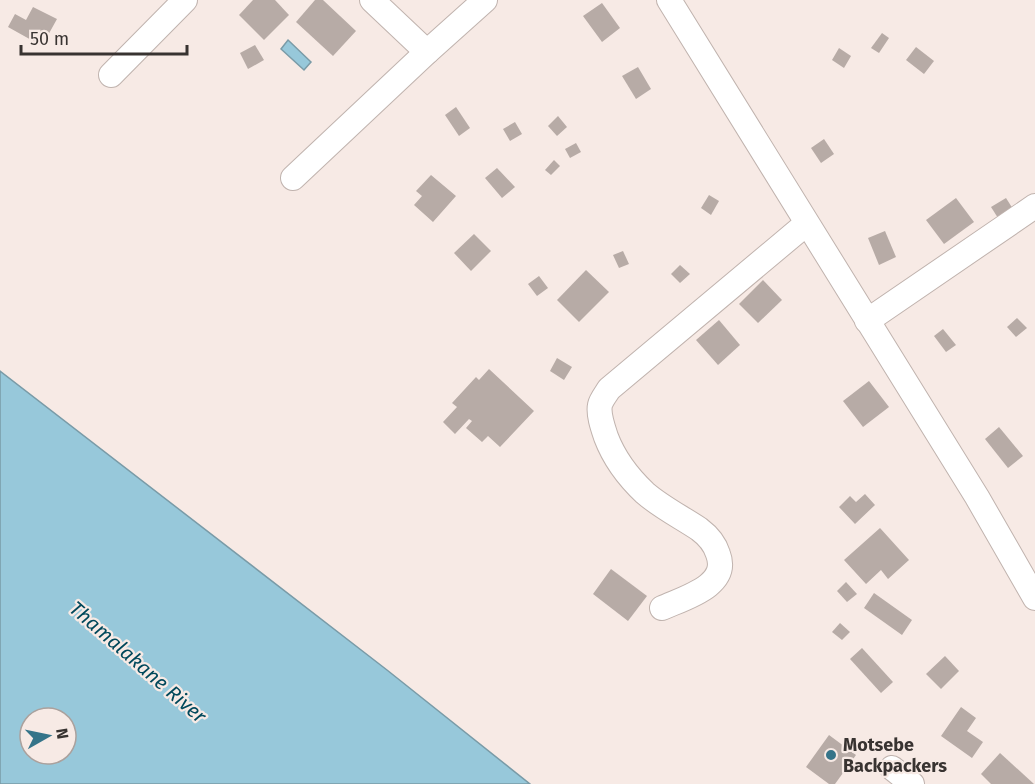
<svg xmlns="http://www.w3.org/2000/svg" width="1035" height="784" viewBox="0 0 1035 784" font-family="'Fira Sans',sans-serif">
	<rect width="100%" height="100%" fill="#f7eae5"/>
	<g fill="#97c8da" stroke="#7a9ba7" stroke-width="1.5" fill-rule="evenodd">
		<path d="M 288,40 L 311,62 L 304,70 L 281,49 Z"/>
		<path d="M 0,371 L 387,670 L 530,784 L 0,784 ZM 30,718 L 66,718 L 66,754 L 30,754 Z"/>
	</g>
	<g fill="#b7aba6">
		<path d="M 253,0 L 275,0 L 289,15 L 264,40 L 239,15 Z"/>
		<path d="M 315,0 L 323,0 L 356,31 L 333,56 L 296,22 Z"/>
		<path d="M 602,3 L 620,28 L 602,42 L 583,16 Z"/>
		<path d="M 33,7 L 57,19 L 42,46 L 8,27 L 15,14 L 26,20 Z"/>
		<path d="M 882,33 L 889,38 L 879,53 L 871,48 Z"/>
		<path d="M 255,45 L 264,60 L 248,69 L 240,53 Z"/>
		<path d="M 916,47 L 934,61 L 924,74 L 906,60 Z"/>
		<path d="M 839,48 L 851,56 L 844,68 L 832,60 Z"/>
		<path d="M 638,67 L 651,89 L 636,99 L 622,76 Z"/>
		<path d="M 456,107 L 470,128 L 459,136 L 445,115 Z"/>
		<path d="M 558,116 L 567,127 L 557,136 L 548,126 Z"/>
		<path d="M 515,122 L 522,134 L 510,141 L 503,129 Z"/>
		<path d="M 824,139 L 834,154 L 821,163 L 811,148 Z"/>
		<path d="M 576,143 L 581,152 L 570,158 L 565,149 Z"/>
		<path d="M 554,160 L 560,166 L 551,175 L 545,170 Z"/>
		<path d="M 497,168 L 515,187 L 502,198 L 485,178 Z"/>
		<path d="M 431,175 L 456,196 L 433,222 L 414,205 L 422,196 L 416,191 Z"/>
		<path d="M 709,195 L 719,201 L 711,215 L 701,208 Z"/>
		<path d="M 956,198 L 974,222 L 944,244 L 926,220 Z"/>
		<path d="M 1006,198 L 1013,209 L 998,218 L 991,207 Z"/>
		<path d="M 885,231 L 896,257 L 879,265 L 868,238 Z"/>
		<path d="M 474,234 L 491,251 L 471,271 L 454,253 Z"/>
		<path d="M 623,251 L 629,264 L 619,268 L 613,255 Z"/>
		<path d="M 680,265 L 690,274 L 680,283 L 671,274 Z"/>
		<path d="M 586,270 L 609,292 L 579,322 L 557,300 Z"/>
		<path d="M 539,276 L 548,288 L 537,296 L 528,284 Z"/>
		<path d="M 763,280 L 782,300 L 758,323 L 739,304 Z"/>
		<path d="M 1017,318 L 1027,328 L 1016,337 L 1007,327 Z"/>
		<path d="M 719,320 L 740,345 L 718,365 L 696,340 Z"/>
		<path d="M 943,329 L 956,345 L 946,352 L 934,336 Z"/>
		<path d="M 557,358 L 572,367 L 564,380 L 550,371 Z"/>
		<path d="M 489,369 L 534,411 L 500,447 L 488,436 L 482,442 L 466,428 L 472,421 L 469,419 L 455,434 L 443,422 L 457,407 L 452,403 L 476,377 L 479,380 Z"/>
		<path d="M 869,381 L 889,407 L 863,427 L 843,401 Z"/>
		<path d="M 999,427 L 1023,456 L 1008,468 L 985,439 Z"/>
		<path d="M 865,494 L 875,505 L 855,524 L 839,507 L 850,496 L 856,502 Z"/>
		<path d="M 880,528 L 909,560 L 888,579 L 881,570 L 866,584 L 844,560 Z"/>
		<path d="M 611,569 L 647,596 L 628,621 L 593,594 Z"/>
		<path d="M 846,582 L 857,594 L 847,602 L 837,591 Z"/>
		<path d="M 874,593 L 912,620 L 902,635 L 864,608 Z"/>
		<path d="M 840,623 L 850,632 L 842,640 L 832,632 Z"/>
		<path d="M 862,648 L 893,682 L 881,693 L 850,659 Z"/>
		<path d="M 945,656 L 959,671 L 941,689 L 926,674 Z"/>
		<path d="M 961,707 L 976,718 L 967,731 L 983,742 L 972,758 L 941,736 Z"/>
		<path d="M 829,735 L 856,755 L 835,784 L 829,784 L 806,767 Z"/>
		<path d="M 1000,753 L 1034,784 L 991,784 L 981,774 Z"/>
	</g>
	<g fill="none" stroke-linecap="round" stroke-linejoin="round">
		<defs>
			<g id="minor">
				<path d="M 372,0 L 427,52"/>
				<path d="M 669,0 L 977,497 L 1035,598"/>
				<path d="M 111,75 L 185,0"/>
				<path d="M 293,178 L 427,52 L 485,0"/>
				<path d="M 867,321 L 1035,206"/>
				<path d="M 662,608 C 684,598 730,586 718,554 C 715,544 707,535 699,529 C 681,517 661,507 645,493 C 628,477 614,458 606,437 C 603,428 598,414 600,405 C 601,400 606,394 609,389 L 806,224"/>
				<path d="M 892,768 L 912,784"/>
			</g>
		</defs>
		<use href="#minor" stroke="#c0b3ae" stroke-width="26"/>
		<use href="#minor" stroke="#fff" stroke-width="24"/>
	</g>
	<circle fill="#357489" stroke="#f7eae5" stroke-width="2" cx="831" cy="755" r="6"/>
	<g text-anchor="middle" stroke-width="4.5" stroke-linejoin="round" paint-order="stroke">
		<g font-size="18" font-weight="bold" fill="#383331" stroke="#f7eae5" text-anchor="start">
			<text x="843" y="751">Motsebe<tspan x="843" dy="21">Backpackers</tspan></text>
		</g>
		<g font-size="20" font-style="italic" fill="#00485b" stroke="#f7eae5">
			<text transform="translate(138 662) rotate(41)" y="7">Thamalakane River</text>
		</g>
	</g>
	<g transform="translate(48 736) rotate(81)"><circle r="28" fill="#f7eae5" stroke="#aba19d" stroke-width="1.5"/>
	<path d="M0-4.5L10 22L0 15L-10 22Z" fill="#357489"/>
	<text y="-9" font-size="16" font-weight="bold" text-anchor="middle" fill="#383331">N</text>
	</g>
	<path d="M21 45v9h166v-9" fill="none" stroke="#383331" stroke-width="3"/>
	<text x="30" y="45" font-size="18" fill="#383331" stroke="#f7eae5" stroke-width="4.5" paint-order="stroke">50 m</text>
</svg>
